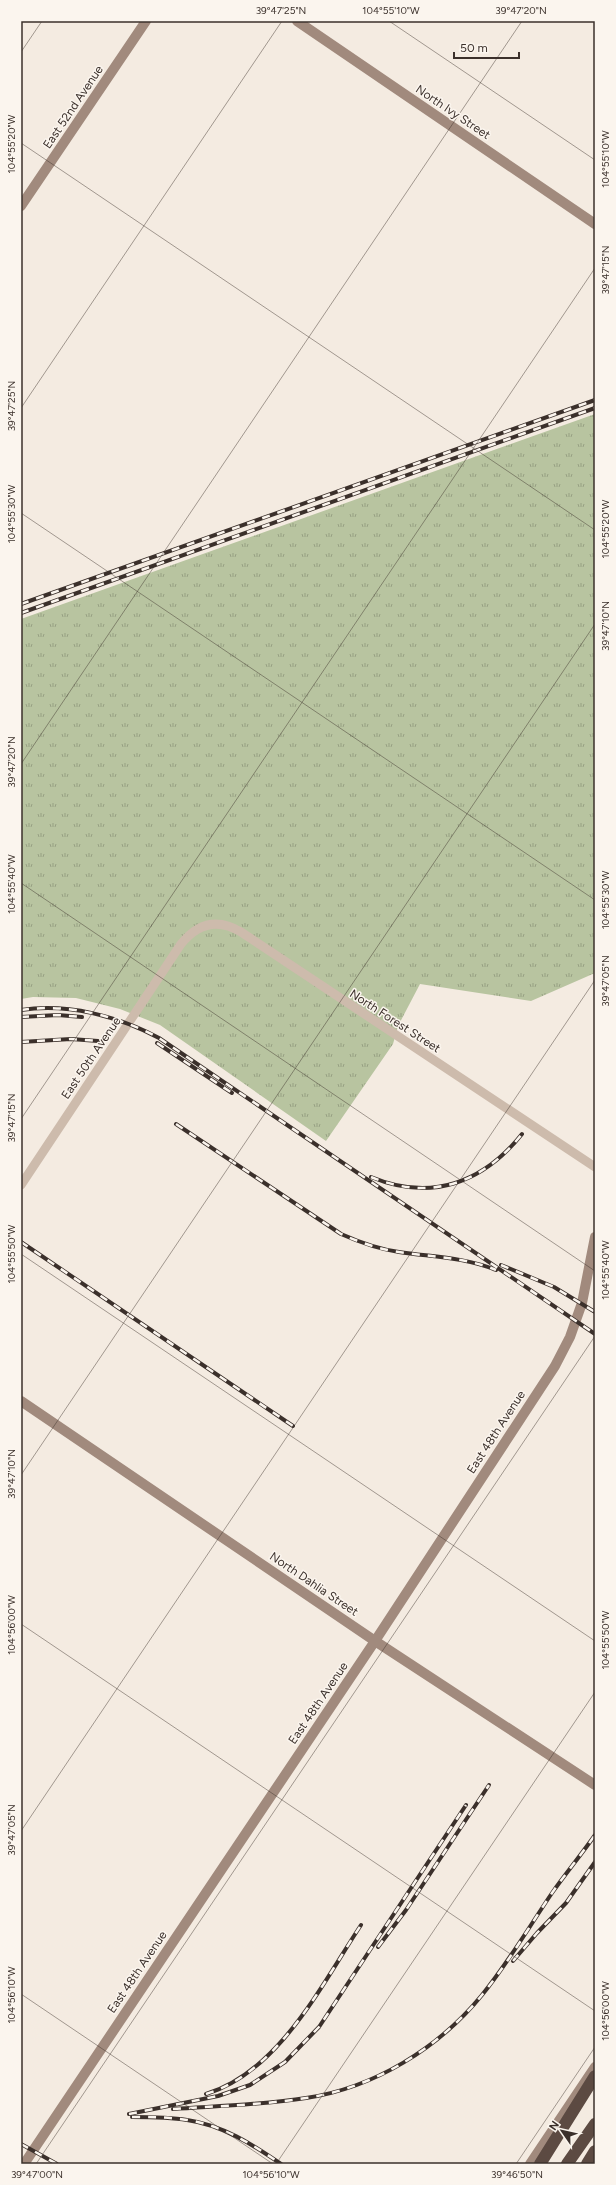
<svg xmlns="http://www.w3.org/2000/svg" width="616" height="2185" viewBox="0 0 616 2185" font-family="Figtree,sans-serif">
	<defs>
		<pattern id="grass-tufts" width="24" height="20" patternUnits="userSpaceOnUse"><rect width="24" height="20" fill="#b8c4a0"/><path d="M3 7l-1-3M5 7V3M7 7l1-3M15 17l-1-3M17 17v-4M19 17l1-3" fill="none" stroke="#97a083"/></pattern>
	</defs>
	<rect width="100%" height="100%" fill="#f4ebe1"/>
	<path fill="url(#grass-tufts)" d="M 595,414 L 595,973 L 531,1001 L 420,984 L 398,1026 L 393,1044 L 326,1141 L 160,1025 L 120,1009 L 76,998 L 33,997 L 21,999 L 21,619 Z"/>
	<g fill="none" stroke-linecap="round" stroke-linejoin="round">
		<path stroke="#cdbbac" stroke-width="9" d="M 21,1185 L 181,944 C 198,923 218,918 241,932 L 595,1167"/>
		<g stroke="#a18a7d" stroke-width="10">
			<path d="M 297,21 L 595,224"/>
			<path d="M 21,206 L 146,21"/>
			<path d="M 21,1401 L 375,1641 L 595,1785"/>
			<path d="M 24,2164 L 375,1641 L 555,1366 L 570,1337 L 582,1303 L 595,1237"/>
			<path d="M 530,2164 L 595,2067"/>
		</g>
		<g stroke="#5c4a42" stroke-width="12">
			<path d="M 540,2164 L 595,2076"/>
			<path d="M 567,2164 L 595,2124"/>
			<path d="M 587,2164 L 595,2151"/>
		</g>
		<defs>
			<g id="rail">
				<path d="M 21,604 L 595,400"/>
				<path d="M 21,613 L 595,408"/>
				<path d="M 21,1010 C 68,1003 118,1016 159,1038 L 595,1334"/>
				<path d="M 21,1017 L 58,1015 L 82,1017"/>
				<path d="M 21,1042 L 71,1039 L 98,1041"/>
				<path d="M 157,1043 L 232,1093"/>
				<path d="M 176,1124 L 341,1234 C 359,1242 378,1249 399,1252 C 432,1257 464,1257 496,1270"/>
				<path d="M 371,1177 C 431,1202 483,1183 522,1134"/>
				<path d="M 21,1242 L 293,1426"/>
				<path d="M 501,1265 L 554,1287 L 595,1312"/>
				<path d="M 378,1947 L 406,1910 L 489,1785"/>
				<path d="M 513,1961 L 537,1933 L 566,1903 L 595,1862"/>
				<path d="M 206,2094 C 279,2072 322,1984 361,1925"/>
				<path d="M 173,2109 C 217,2106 262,2105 306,2098 C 374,2088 439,2048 482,1995 C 508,1963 529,1927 552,1893 C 566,1873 581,1855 595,1835"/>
				<path d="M 129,2114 L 218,2096 L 250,2085 L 285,2062 L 319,2027 L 466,1805"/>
				<path d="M 132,2117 C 151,2117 169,2117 187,2120 C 222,2125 252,2144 281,2164"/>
				<path d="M 21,2144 L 57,2164"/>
			</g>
		</defs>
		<use href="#rail" stroke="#3b302b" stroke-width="4"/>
		<use href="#rail" stroke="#fbf5ee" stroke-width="2.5" stroke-dasharray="8" stroke-linecap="butt"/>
	</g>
	<path fill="none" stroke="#3b302b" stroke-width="1" stroke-opacity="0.45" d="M 389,21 L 595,160M 21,52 L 42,21M 21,143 L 595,530M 21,408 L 282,21M 21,513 L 595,900M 21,764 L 522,21M 21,883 L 595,1271M 21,1119 L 595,268M 21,1254 L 595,1641M 21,1475 L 595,624M 21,1624 L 595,2011M 21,1831 L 595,980M 21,1994 L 273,2164M 36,2164 L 595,1336M 276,2164 L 595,1692M 516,2164 L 595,2047"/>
	<g text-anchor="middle" stroke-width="3" stroke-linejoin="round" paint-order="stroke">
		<g font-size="12" fill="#3b302b" stroke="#fbf5ee">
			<text transform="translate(73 107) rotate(-56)" y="4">East 52nd Avenue</text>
			<text transform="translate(453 112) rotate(34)" y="4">North Ivy Street</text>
			<text transform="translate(395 1021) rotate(33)" y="4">North Forest Street</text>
			<text transform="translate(91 1058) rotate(-56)" y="4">East 50th Avenue</text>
			<text transform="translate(496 1432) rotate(-57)" y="4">East 48th Avenue</text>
			<text transform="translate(314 1584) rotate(34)" y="4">North Dahlia Street</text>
			<text transform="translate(318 1703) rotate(-56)" y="4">East 48th Avenue</text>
			<text transform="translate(137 1972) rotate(-56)" y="4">East 48th Avenue</text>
		</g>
	</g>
	<rect width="616" height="2185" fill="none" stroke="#fbf5ee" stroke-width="44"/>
	<g transform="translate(562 2131) rotate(304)" stroke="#fbf5ee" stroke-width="3" paint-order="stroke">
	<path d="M0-3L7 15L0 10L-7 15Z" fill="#3b302b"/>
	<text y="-6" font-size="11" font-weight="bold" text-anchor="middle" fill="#3b302b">N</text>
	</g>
	<path d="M454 52v6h65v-6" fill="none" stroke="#3b302b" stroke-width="2"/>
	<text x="460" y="52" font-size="12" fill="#3b302b" stroke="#fbf5ee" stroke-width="3" paint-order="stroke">50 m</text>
	<rect x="22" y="22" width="572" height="2141" fill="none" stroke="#3b302b" stroke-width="1.5"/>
	<g font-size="10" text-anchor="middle" fill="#3b302b">
		<text x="281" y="14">39°47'25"N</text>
		<text x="391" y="14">104°55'10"W</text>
		<text x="521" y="14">39°47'20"N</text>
		<text transform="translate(11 144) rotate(-90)" y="4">104°55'20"W</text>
		<text transform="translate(605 159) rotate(-90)" y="4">104°55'10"W</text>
		<text transform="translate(605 270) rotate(-90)" y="4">39°47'15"N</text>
		<text transform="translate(11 406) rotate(-90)" y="4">39°47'25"N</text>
		<text transform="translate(11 514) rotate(-90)" y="4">104°55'30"W</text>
		<text transform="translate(605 529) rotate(-90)" y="4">104°55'20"W</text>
		<text transform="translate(605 626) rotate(-90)" y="4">39°47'10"N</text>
		<text transform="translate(11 762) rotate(-90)" y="4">39°47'20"N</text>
		<text transform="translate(11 884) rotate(-90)" y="4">104°55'40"W</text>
		<text transform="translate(605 900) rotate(-90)" y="4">104°55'30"W</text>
		<text transform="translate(605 981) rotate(-90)" y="4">39°47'05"N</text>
		<text transform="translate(11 1118) rotate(-90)" y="4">39°47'15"N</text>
		<text transform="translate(11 1254) rotate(-90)" y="4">104°55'50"W</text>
		<text transform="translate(605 1270) rotate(-90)" y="4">104°55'40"W</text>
		<text transform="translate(11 1474) rotate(-90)" y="4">39°47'10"N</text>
		<text transform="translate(11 1625) rotate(-90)" y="4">104°56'00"W</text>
		<text transform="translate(605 1640) rotate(-90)" y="4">104°55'50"W</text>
		<text transform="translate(11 1830) rotate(-90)" y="4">39°47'05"N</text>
		<text transform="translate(11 1995) rotate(-90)" y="4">104°56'10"W</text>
		<text transform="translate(605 2011) rotate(-90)" y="4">104°56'00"W</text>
		<text x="37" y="2178">39°47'00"N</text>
		<text x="271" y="2178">104°56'10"W</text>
		<text x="517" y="2178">39°46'50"N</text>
	</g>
</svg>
